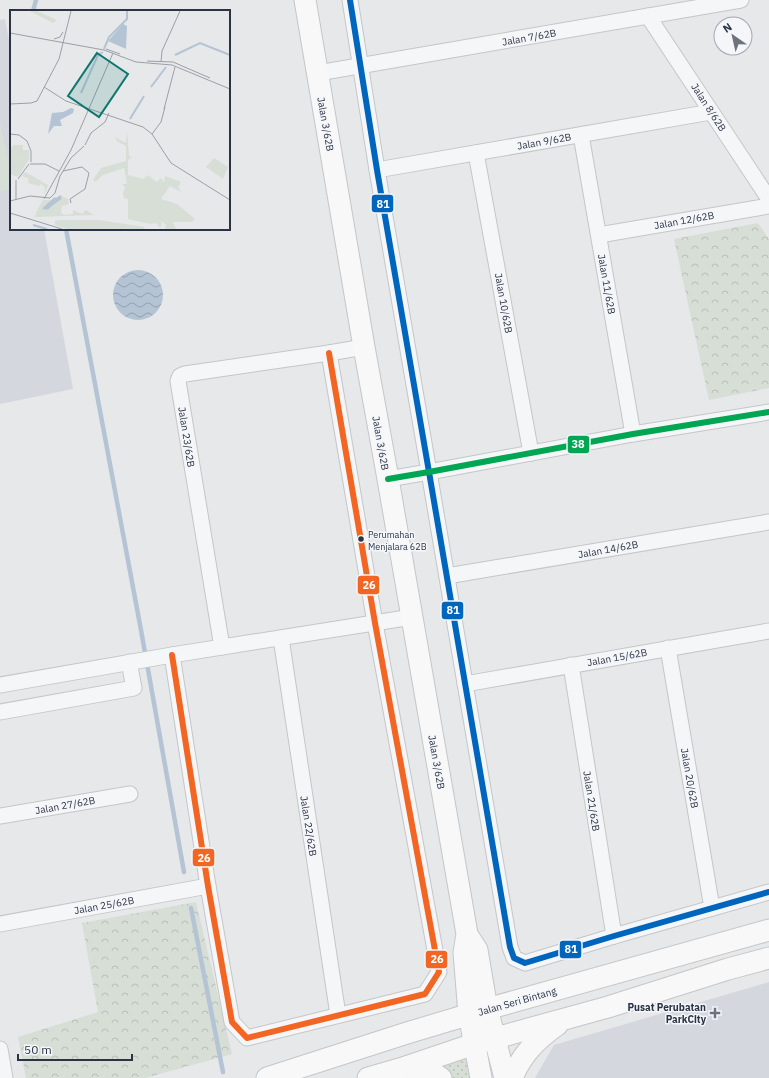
<svg xmlns="http://www.w3.org/2000/svg" width="769" height="1078" viewBox="0 0 769 1078" font-family="'IBM Plex Sans',sans-serif">
	<defs>
		<pattern id="grass-dots" width="8" height="8" patternUnits="userSpaceOnUse"><rect width="8" height="8" fill="#d6ded6"/><path d="M2 2h.1M6 6h.1" fill="none" stroke="#b8bfb9" stroke-width="1.8" stroke-linecap="round"/></pattern>
		<pattern id="park-crowns" width="20" height="18" patternUnits="userSpaceOnUse"><rect width="20" height="18" fill="#d6ded6"/><path d="M2 6a3 3 0 1 1 6 0M12 15a3 3 0 1 1 6 0" fill="none" stroke="#b8bfb9"/></pattern>
		<pattern id="water-waves" width="16" height="10" patternUnits="userSpaceOnUse"><rect width="16" height="10" fill="#b4c4d5"/><path d="M0 5q4-4 8 0t8 0" fill="none" stroke="#93a0af"/></pattern>
	</defs>
	<rect width="100%" height="100%" fill="#e6e8ea"/>
	<g fill="#d4d7dd">
		<path d="M 5,19 L 11,50 L 11,229 L 44,229 L 73,389 L 0,404 L 0,20 Z"/>
		<path d="M 769,982 L 769,1078 L 535,1078 L 554,1045 Z"/>
	</g>
	<path fill="url(#grass-dots)" d="M 466,1059 L 470,1078 L 452,1078 L 447,1074 L 435,1068 Z"/>
	<g fill="url(#park-crowns)">
		<path d="M 758,223 L 769,239 L 769,388 L 709,400 L 674,239 Z"/>
		<path d="M 196,902 L 232,1054 L 145,1078 L 26,1078 L 18,1037 L 98,1012 L 82,923 Z"/>
	</g>
	<path fill="#d6ded6" d="M 0,123 L 11,173 L 11,189 L 0,191 Z"/>
	<circle fill="url(#water-waves)" cx="138" cy="295" r="25"/>
	<g fill="none" stroke-linecap="round" stroke-linejoin="round">
		<g stroke="#b4c4d5" stroke-width="4.5">
			<path d="M 33,11 L 36,0"/>
			<path d="M 66,229 L 141,630 L 184,872"/>
			<path d="M 191,908 L 223,1072"/>
		</g>
		<defs>
			<g id="street">
				<path d="M 350,0 L 377,170 L 429,472 L 510,947 L 514,958 L 525,963 L 614,936 L 769,892"/>
				<path d="M 648,16 L 769,199"/>
				<path d="M 318,73 L 741,0"/>
				<path d="M 581,135 L 633,434"/>
				<path d="M 476,153 L 531,453"/>
				<path d="M 377,170 L 711,112"/>
				<path d="M 599,235 L 769,206"/>
				<path d="M 388,479 L 429,472 L 633,434 L 769,412"/>
				<path d="M 447,576 L 769,522"/>
				<path d="M 281,638 L 338,1015"/>
				<path d="M 222,647 L 178,381 L 180,376 L 185,374 L 329,353 L 364,347"/>
				<path d="M 668,648 L 712,908"/>
				<path d="M 172,655 L 208,886 L 232,1022 L 247,1038 L 425,994 L 439,972 L 375,623 L 329,353"/>
				<path d="M 571,665 L 614,936"/>
				<path d="M 465,684 L 769,631"/>
				<path d="M 0,685 L 172,655 L 412,617"/>
				<path d="M 0,712 L 134,688 L 129,662"/>
				<path d="M 0,816 L 130,794"/>
				<path d="M 0,924 L 208,886"/>
				<path d="M 0,1049 L 5,1078"/>
			</g>
			<g id="secondary">
				<path d="M 305,0 L 364,347 L 388,479 L 467,934 L 464,953 L 469,1014 L 481,1078"/>
				<path d="M 468,936 L 477,950 L 487,1009 L 495,1039 L 505,1078"/>
				<path d="M 406,1067 L 430,1071 L 441,1078"/>
				<path d="M 267,1078 L 407,1033 L 487,1009 L 769,930"/>
				<path d="M 368,1078 L 406,1067 L 474,1044 L 608,1007 L 728,969 L 769,958"/>
				<path d="M 512,1078 C 522,1054 536,1040 557,1025"/>
			</g>
		</defs>
		<use href="#street" stroke="#c4c6c8" stroke-width="17"/>
		<use href="#secondary" stroke="#c4c6c8" stroke-width="23"/>
		<use href="#street" stroke="#f5f6f7" stroke-width="15"/>
		<use href="#secondary" stroke="#f8f8f8" stroke-width="21"/>
		<defs>
			<path id="bus-1" d="M 350,0 L 377,170 L 429,472 L 510,947 L 514,958 L 525,963 L 614,936 L 769,892"/>
			<path id="bus-2" d="M 388,479 L 429,472 L 633,434 L 769,412"/>
			<path id="bus-3" d="M 172,655 L 208,886 L 232,1022 L 247,1038 L 425,994 L 439,972 L 375,623 L 329,353"/>
		</defs>
		<use href="#bus-1" stroke="#f4f6f9" stroke-width="9"/>
		<use href="#bus-2" stroke="#f4f6f9" stroke-width="9"/>
		<use href="#bus-3" stroke="#f4f6f9" stroke-width="9"/>
		<use href="#bus-1" stroke="#0065bd" stroke-width="6"/>
		<use href="#bus-2" stroke="#00a651" stroke-width="6"/>
		<use href="#bus-3" stroke="#f26522" stroke-width="6"/>
	</g>
	<circle fill="#2b3445" stroke="#f4f6f9" stroke-width="1.5" cx="361" cy="539" r="3.5"/>
	<path fill="#6c737f" stroke="#f4f6f9" stroke-width="1.5" d="M713 1007h4v4h4v4h-4v4h-4v-4h-4v-4h4z"/>
	<g text-anchor="middle" stroke-width="3" stroke-linejoin="round" paint-order="stroke">
		<g font-size="9" fill="#2b3445" stroke="#f4f6f9" text-anchor="start">
			<text x="368" y="538">Perumahan<tspan x="368" dy="12">Menjalara 62B</tspan></text>
		</g>
		<g font-size="10" fill="#2b3445" stroke="#f4f6f9">
			<text transform="translate(529 37) rotate(-10)" y="4">Jalan 7/62B</text>
			<text transform="translate(709 107) rotate(57)" y="4">Jalan 8/62B</text>
			<text transform="translate(326 124) rotate(80)" y="4">Jalan 3/62B</text>
			<text transform="translate(544 141) rotate(-10)" y="4">Jalan 9/62B</text>
			<text transform="translate(684 220) rotate(-10)" y="4">Jalan 12/62B</text>
			<text transform="translate(607 284) rotate(80)" y="4">Jalan 11/62B</text>
			<text transform="translate(504 303) rotate(80)" y="4">Jalan 10/62B</text>
			<text transform="translate(187 437) rotate(81)" y="4">Jalan 23/62B</text>
			<text transform="translate(381 443) rotate(80)" y="4">Jalan 3/62B</text>
			<text transform="translate(608 549) rotate(-10)" y="4">Jalan 14/62B</text>
			<text transform="translate(617 657) rotate(-10)" y="4">Jalan 15/62B</text>
			<text transform="translate(437 762) rotate(80)" y="4">Jalan 3/62B</text>
			<text transform="translate(690 778) rotate(80)" y="4">Jalan 20/62B</text>
			<text transform="translate(592 801) rotate(81)" y="4">Jalan 21/62B</text>
			<text transform="translate(65 805) rotate(-10)" y="4">Jalan 27/62B</text>
			<text transform="translate(309 826) rotate(81)" y="4">Jalan 22/62B</text>
			<text transform="translate(104 905) rotate(-10)" y="4">Jalan 25/62B</text>
			<text transform="translate(517 1001) rotate(-16)" y="4">Jalan Seri Bintang</text>
		</g>
		<g font-size="10" font-weight="bold" fill="#2b3445" stroke="#f4f6f9" text-anchor="end">
			<text x="706" y="1011">Pusat Perubatan<tspan x="706" dy="12">ParkCity</tspan></text>
		</g>
	</g>
	<g transform="translate(10 10)">
		<rect width="220" height="220" fill="#e6e8ea"/>
		<path d="M 20,1 L 27,1 L 47,10 L 43,13 ZM 50,185 L 58,189 L 59,194 L 52,196 L 49,193 L 25,204 L 33,190 L 43,190 Z" fill="#d6ded6"/>
		<path d="M 117,121 L 119,146 L 122,147 L 118,150 L 118,165 L 134,169 L 137,165 L 147,172 L 151,168 L 154,173 L 155,166 L 171,172 L 168,177 L 171,182 L 160,176 L 151,189 L 167,194 L 185,209 L 182,212 L 163,212 L 166,219 L 155,219 L 156,214 L 149,210 L 152,213 L 150,218 L 146,213 L 141,214 L 118,209 L 118,189 L 114,188 L 113,184 L 115,177 L 112,174 L 117,174 L 114,158 L 93,165 L 85,172 L 83,170 L 91,158 L 116,151 L 116,136 L 107,131 L 105,127 L 116,133 ZM 15,162 L 38,175 L 34,185 L 35,177 L 31,174 L 29,176 L 18,173 L 19,169 L 12,166 ZM 49,193 L 52,196 L 51,203 L 54,205 L 63,204 L 63,200 L 72,204 L 76,200 L 84,205 L 24,207 L 29,201 ZM 51,210 L 88,210 L 135,217 L 133,219 L 58,219 L 45,215 L 45,211 Z" fill="#d6ded6"/>
		<path d="M 204,148 L 218,157 L 213,169 L 196,157 Z" fill="#d6ded6"/>
		<path d="M 13,140 L 19,140 L 19,149 L 8,167 L 0,164 L 0,147 L 13,148 Z" fill="#d6ded6"/>
		<path d="M 4,135 L 13,135 L 13,148 L 0,147 L 0,139 Z" fill="#d6ded6"/>
		<path d="M 113,14 L 117,16 L 116,39 L 98,31 ZM 61,98 L 64,99 L 63,103 L 50,110 L 52,116 L 44,116 L 38,124 L 42,103 L 53,102 Z" fill="#b4c4d5"/>
		<path fill="none" stroke="#b4c4d5" stroke-width="2" d="M 94,39 L 99,27 L 117,9 L 117,1M 165,45 L 190,33 L 220,45M 141,77 L 156,57M 71,83 L 88,45 L 93,42M 120,109 L 134,86M 39,197 L 51,188M 33,199 L 45,188M 35,199 L 46,188M 36,199 L 49,187M 37,199 L 51,186M 23,215 L 37,219"/>
		<path fill="none" stroke="#9ba0a8" stroke-width="1" d="M 0,23 L 94,40 L 126,52 L 162,55 L 220,79M 44,29 L 50,27 L 53,22M 96,39 L 110,44M 137,51 L 163,52 L 200,68M 151,52 L 152,41 L 170,1M 34,77 L 56,91 L 133,117 L 142,124 L 161,153 L 220,190M 0,94 L 21,93 L 27,91 L 49,49 L 61,1M 154,99 L 165,57M 0,124 L 9,125 L 17,131 L 21,141 L 21,152M 142,124 L 151,112 L 155,97M 75,135 L 81,123 L 95,112 L 99,103M 20,154 L 35,154 L 49,161M 53,161 L 72,157 L 79,163 L 75,179 L 60,189 L 61,193M 8,169 L 19,154M 6,189 L 6,170M 34,189 L 61,140 L 103,43M 0,191 L 20,186 L 40,188 L 45,183 L 50,166 L 61,148 L 74,136M 0,203 L 52,219"/>
		<path fill="#0f766e" fill-opacity="0.15" stroke="#0f766e" stroke-width="2" d="M 87,43 L 118,64 L 89,107 L 58,86 Z"/>
		<rect width="220" height="220" fill="none" stroke="#2b3445" stroke-width="2"/>
	</g>
	<g stroke="#f4f6f9" stroke-width="1.5">
		<rect x="371" y="194" width="23" height="19" rx="4" fill="#0065bd"/>
		<rect x="567" y="435" width="23" height="19" rx="4" fill="#00a651"/>
		<rect x="357" y="575" width="23" height="20" rx="4" fill="#f26522"/>
		<rect x="441" y="601" width="23" height="19" rx="4" fill="#0065bd"/>
		<rect x="192" y="848" width="23" height="19" rx="4" fill="#f26522"/>
		<rect x="559" y="940" width="23" height="19" rx="4" fill="#0065bd"/>
		<rect x="425" y="950" width="23" height="19" rx="4" fill="#f26522"/>
	</g>
	<g font-size="11" text-anchor="middle" font-weight="bold" fill="#fff">
		<text x="383" y="208">81</text>
		<text x="578" y="448">38</text>
		<text x="369" y="589">26</text>
		<text x="453" y="614">81</text>
		<text x="204" y="862">26</text>
		<text x="571" y="953">81</text>
		<text x="437" y="963">26</text>
	</g>
	<g transform="translate(733 36) rotate(326)"><circle r="19" fill="#f4f6f9" stroke="#a4a8b1"/>
	<path d="M0-3L7 15L0 10L-7 15Z" fill="#6c737f"/>
	<text y="-6" font-size="11" font-weight="bold" text-anchor="middle" fill="#2b3445">N</text>
	</g>
	<path d="M18 1054v6h114v-6" fill="none" stroke="#2b3445" stroke-width="2"/>
	<text x="24" y="1054" font-size="12" fill="#2b3445" stroke="#f4f6f9" stroke-width="3" paint-order="stroke">50 m</text>
</svg>
